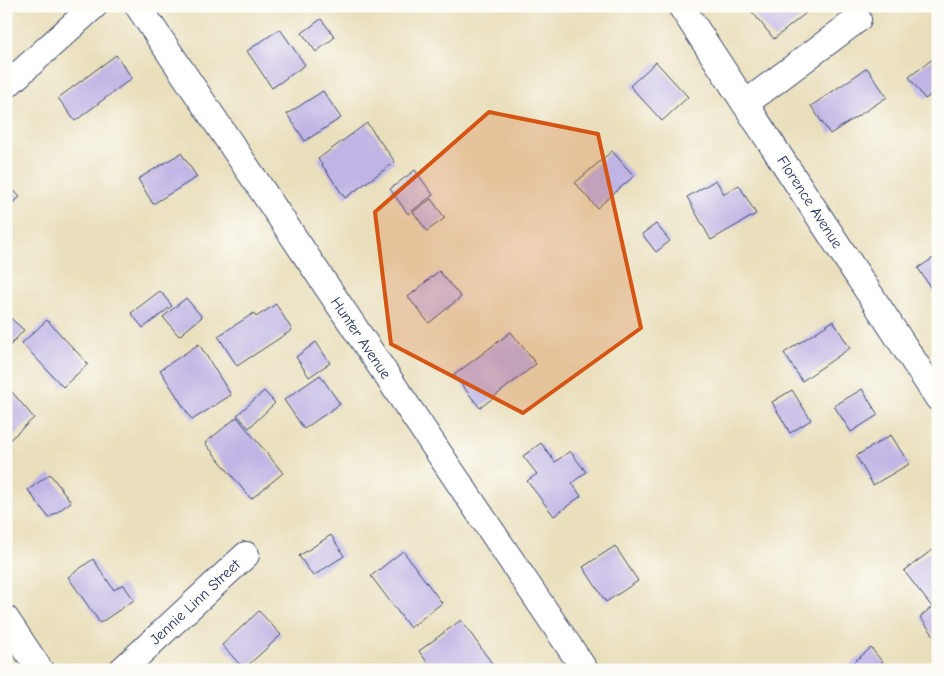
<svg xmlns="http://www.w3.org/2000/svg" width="944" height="676" viewBox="0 0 944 676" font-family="'Comic Neue',sans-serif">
	<rect width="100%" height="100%" fill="#fdfcf7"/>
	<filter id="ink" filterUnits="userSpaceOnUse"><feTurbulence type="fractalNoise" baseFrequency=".02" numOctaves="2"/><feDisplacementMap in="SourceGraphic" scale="10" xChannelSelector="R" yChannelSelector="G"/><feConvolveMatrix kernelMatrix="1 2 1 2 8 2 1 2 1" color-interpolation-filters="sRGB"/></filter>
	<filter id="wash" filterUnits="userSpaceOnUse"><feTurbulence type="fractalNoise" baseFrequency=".0096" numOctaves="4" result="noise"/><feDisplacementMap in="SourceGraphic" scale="20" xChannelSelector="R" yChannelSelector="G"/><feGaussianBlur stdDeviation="1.12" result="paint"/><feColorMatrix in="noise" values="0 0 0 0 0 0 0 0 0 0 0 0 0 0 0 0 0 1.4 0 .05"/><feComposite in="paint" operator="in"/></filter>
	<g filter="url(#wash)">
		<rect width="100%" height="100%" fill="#e9dfbc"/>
		<g id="blocks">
			<g fill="#bfb4e4">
				<path d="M 751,6 L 802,6 L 807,12 L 774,39 L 749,8 Z"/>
				<path d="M 321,19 L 335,37 L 316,52 L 302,33 Z"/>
				<path d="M 280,29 L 305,65 L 272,88 L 247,51 Z"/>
				<path d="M 116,55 L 132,78 L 75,121 L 58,98 Z"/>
				<path d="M 934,58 L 938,63 L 938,90 L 925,99 L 909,77 Z"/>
				<path d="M 656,62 L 688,97 L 662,121 L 630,86 Z"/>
				<path d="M 867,68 L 887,97 L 830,134 L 811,106 Z"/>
				<path d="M 323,91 L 341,118 L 305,141 L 287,114 Z"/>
				<path d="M 367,123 L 395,162 L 345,198 L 318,159 Z"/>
				<path d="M 612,151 L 634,176 L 597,208 L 575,183 Z"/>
				<path d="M 181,153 L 197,177 L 153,204 L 138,179 Z"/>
				<path d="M 415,170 L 433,195 L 408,214 L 390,189 Z"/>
				<path d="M 716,180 L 724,194 L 739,185 L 756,214 L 711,240 L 687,197 Z"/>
				<path d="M 6,182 L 20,197 L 6,209 Z"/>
				<path d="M 431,199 L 445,218 L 427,231 L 413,212 Z"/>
				<path d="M 656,224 L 670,241 L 656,252 L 642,234 Z"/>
				<path d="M 938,255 L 938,295 L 936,296 L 918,268 Z"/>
				<path d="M 439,271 L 461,297 L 429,323 L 408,297 Z"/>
				<path d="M 160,291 L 172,306 L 143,328 L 131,313 Z"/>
				<path d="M 186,298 L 202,317 L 179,336 L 163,317 Z"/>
				<path d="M 276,304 L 292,330 L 237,366 L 218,336 L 254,313 L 256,317 Z"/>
				<path d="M 7,315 L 24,330 L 6,350 L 6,317 Z"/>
				<path d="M 47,320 L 88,364 L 63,387 L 22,343 Z"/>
				<path d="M 833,321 L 850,348 L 802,381 L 784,353 Z"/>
				<path d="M 511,332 L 536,364 L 480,408 L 454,375 Z"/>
				<path d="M 316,342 L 330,363 L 309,377 L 296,357 Z"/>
				<path d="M 199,344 L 231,395 L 192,420 L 160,370 Z"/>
				<path d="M 320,375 L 340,404 L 304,429 L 284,400 Z"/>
				<path d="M 862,389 L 878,415 L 851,432 L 834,406 Z"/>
				<path d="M 792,390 L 811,420 L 790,433 L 772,402 Z"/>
				<path d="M 264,391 L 275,403 L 249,428 L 237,415 Z"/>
				<path d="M 12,392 L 34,418 L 6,443 L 6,397 Z"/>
				<path d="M 237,417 L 283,473 L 251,499 L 205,443 Z"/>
				<path d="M 891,435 L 909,464 L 873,485 L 856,456 Z"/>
				<path d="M 541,443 L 555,462 L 570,451 L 586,472 L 572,483 L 581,496 L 554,516 L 527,481 L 537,474 L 523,456 Z"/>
				<path d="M 50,474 L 71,502 L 49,518 L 28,490 Z"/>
				<path d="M 331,535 L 344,556 L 313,576 L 299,556 Z"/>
				<path d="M 615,546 L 638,581 L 606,602 L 583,567 Z"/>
				<path d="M 932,550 L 938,557 L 938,641 L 920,617 L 932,607 L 904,571 Z"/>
				<path d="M 403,551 L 442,603 L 410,628 L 371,576 Z"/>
				<path d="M 93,559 L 114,590 L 123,584 L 134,600 L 100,623 L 68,577 Z"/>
				<path d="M 259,611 L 281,635 L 244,669 L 222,645 Z"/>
				<path d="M 461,620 L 496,669 L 495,670 L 433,670 L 419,651 Z"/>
				<path d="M 871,648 L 889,670 L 844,670 Z"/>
			</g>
		</g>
	</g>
	<g filter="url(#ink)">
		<use href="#blocks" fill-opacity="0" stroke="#3a496c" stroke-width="1"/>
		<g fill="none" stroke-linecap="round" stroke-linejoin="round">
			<defs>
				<g id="minor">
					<path d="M 138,6 L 585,670"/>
					<path d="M 681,6 L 938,398"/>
					<path d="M 6,86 L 94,6"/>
					<path d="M 746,103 L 858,19"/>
					<path d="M 6,619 L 40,670"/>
					<path d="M 122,670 L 246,555"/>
				</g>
			</defs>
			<use href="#minor" stroke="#3a496c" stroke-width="28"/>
			<use href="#minor" stroke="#fff" stroke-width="26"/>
		</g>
	</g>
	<path fill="#d45514" fill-opacity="0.2" stroke="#d45514" stroke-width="4" stroke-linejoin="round" d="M 489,112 L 598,134 L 641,328 L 523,413 L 391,344 L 375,212 Z"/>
	<g text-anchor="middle" stroke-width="4" stroke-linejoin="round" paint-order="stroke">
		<g font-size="15" fill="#1b2f5e" stroke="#fdfcf7">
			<text transform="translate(810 202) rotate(57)" y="5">Florence Avenue</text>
			<text transform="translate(361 338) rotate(56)" y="5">Hunter Avenue</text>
			<text transform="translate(195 602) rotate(-43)" y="5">Jennie Linn Street</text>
		</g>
	</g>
	<rect width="944" height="676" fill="none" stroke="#fdfcf7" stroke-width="25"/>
</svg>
